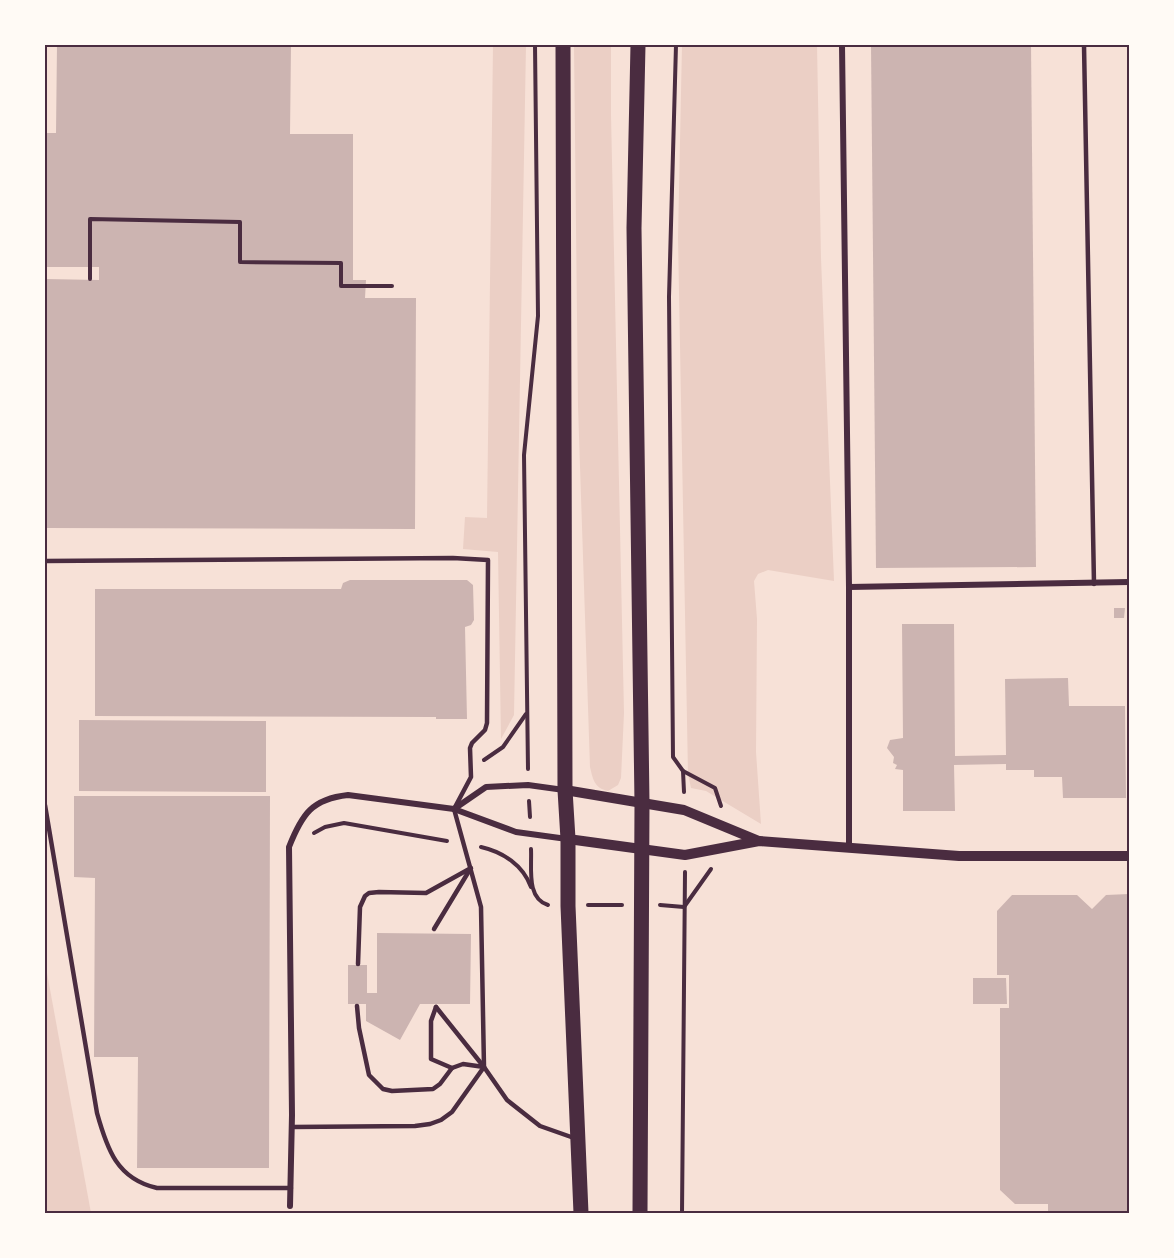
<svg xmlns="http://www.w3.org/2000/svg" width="1174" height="1258" viewBox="0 0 1174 1258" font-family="'Sofia Sans Condensed',sans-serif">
	<rect width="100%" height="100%" fill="#f7e1d7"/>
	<g fill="#ebcfc5">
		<path d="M 493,45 L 526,45 L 514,715 L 501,739 L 498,552 L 463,549 L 465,517 L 487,518 Z"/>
		<path d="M 574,45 L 611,45 L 611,115 L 624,713 L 621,778 L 618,785 L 608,791 C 594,788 593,779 590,767 L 578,406 Z"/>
		<path d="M 682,45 L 817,45 L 821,258 L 834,581 L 768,570 L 758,574 L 754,581 L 757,619 L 756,752 L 761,824 L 706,791 L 691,788 L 688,774 L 678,238 Z"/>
		<path d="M 45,962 L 91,1213 L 45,1213 Z"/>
	</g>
	<g fill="#ccb4b1">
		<path d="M 57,45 L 291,45 L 290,134 L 353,134 L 353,280 L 366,280 L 365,298 L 416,298 L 415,529 L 45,528 L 45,279 L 99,280 L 99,267 L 45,267 L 45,133 L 56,133 Z"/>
		<path d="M 871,45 L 1031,45 L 1036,567 L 876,568 Z"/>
		<path d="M 350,580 L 467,580 L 473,585 L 474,620 L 471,625 L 465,627 L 467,719 L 436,719 L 436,717 L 95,716 L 95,589 L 341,589 L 343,583 Z"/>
		<path d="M 1114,608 L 1125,608 L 1124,618 L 1114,618 Z"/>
		<path d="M 902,624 L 954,624 L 955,756 L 1006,755 L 1005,679 L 1068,678 L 1069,706 L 1125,706 L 1126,798 L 1063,798 L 1062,777 L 1034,777 L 1034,770 L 1006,770 L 1006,764 L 954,765 L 955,811 L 903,811 L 903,770 L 895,769 L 897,765 L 893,763 L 894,757 L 887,748 L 890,740 L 903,738 Z"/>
		<path d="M 79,720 L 266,721 L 266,792 L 79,791 Z"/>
		<path d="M 74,796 L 270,796 L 269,1168 L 137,1168 L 138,1057 L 94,1057 L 95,878 L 74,877 Z"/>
		<path d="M 1129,894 L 1129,1213 L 1048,1213 L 1048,1204 L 1015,1204 L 1000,1190 L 1000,1008 L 1009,1008 L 1009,975 L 997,975 L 997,911 L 1012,895 L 1077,895 L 1092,909 L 1106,895 Z"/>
		<path d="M 377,933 L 471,934 L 470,1004 L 420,1004 L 400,1040 L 366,1021 L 366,1004 L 348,1004 L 348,965 L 367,965 L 367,993 L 377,993 Z"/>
		<path d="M 973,978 L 1006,978 L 1007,1004 L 973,1004 Z"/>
	</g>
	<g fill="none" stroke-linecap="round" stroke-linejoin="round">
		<g stroke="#4a2c40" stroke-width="4">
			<path d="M 676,45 L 669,297 L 673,757 L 683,771 L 684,792"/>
			<path d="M 90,279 L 90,219 L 240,222 L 240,262 L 341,263 L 341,286 L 392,286"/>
			<path d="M 484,760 L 503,747 L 526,714"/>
			<path d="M 528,769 L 524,455 L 538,316 L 535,45"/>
			<path d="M 683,771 L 715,788 L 721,806"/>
			<path d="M 529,801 L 530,817"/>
			<path d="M 314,833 L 325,827 L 344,823 L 447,841"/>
			<path d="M 481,847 C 503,852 523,865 531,887"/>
			<path d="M 531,849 C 532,868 526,898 548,905"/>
			<path d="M 588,905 L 622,905"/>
			<path d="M 660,905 L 684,907 L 711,869"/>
			<path d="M 682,1213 L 685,872"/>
		</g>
		<g stroke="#4a2c40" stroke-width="4.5">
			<path d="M 1084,45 L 1094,584"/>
			<path d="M 45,561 L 453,558 L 488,560 L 487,723 L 485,730 L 472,743 L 470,748 L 471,777 L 454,809 L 481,907 L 484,1067 L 452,1112 L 441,1120 L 430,1124 L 415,1126 L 292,1127"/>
			<path d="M 45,805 L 97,1113 C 107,1149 117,1179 157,1188 L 291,1188"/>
			<path d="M 434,929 L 469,871"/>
			<path d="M 358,964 L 360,907 L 365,896 L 369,893 L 379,892 L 426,893 L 471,868"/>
			<path d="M 357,1006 L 359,1028 L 369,1075 L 383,1089 L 392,1091 L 433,1089 L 440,1084 L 452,1068 L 463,1064 L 484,1067"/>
			<path d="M 436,1007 L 484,1067 L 507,1100 L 540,1126 L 574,1138"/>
			<path d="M 436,1007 L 431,1021 L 431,1059 L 452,1068"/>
		</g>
		<g stroke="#4a2c40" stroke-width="6">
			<path d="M 842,45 L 849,587 L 849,848"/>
			<path d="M 849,587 L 1129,582"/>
			<path d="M 454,809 L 486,787 L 528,785 L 564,790"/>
			<path d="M 290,1206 L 292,1115 L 289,847 C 302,814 312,799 348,795 L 454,809 L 516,832 L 567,839"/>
		</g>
		<g stroke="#4a2c40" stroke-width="10">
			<path d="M 565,790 L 684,810 L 759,841"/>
			<path d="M 568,839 L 685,855 L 759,841 L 959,856 L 1129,856"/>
		</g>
		<g stroke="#4a2c40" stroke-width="15">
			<path d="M 563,45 L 565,790 L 568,839 L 568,906 L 581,1213"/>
			<path d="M 638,45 L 634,228 L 642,803 L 640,1213"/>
		</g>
	</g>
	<rect width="1174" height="1258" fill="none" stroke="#fffaf5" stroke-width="93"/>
	<rect x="46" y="46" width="1082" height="1166" fill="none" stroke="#4a2c40" stroke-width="2"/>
</svg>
